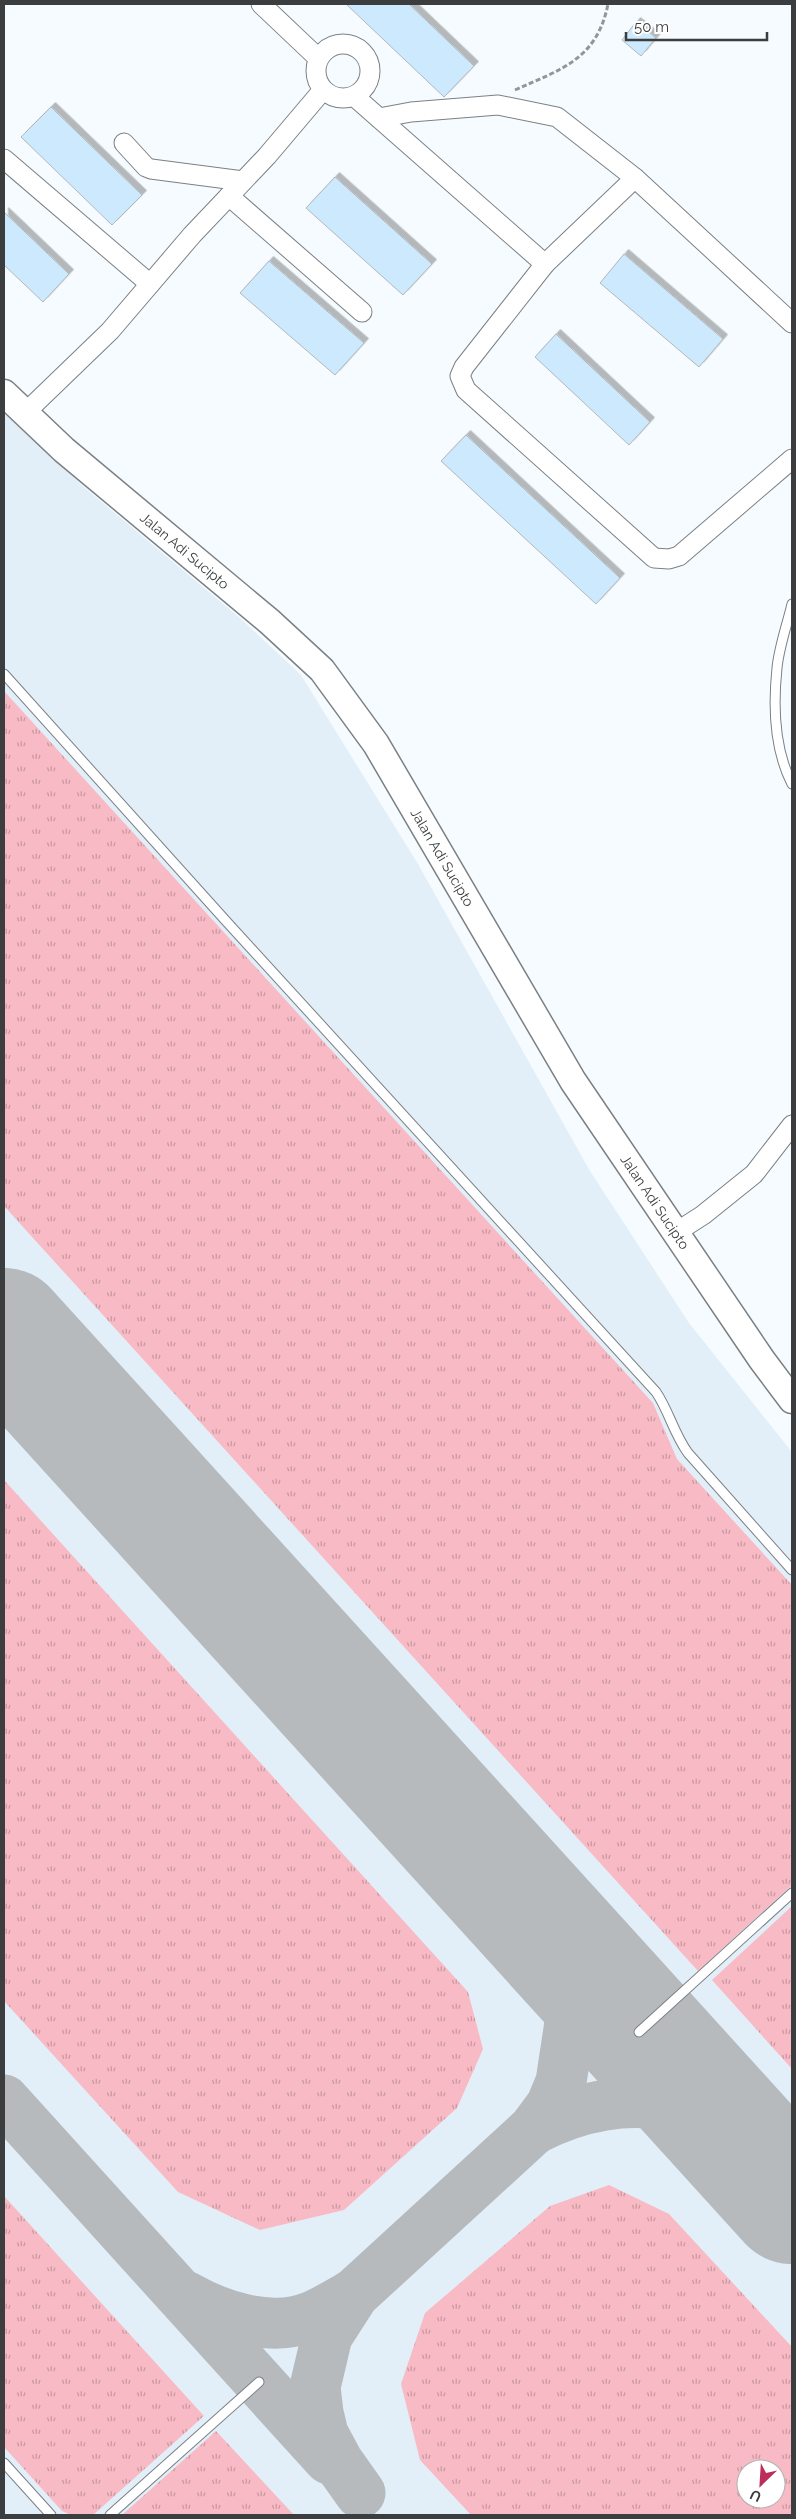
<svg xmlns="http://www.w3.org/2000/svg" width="796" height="2519" viewBox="0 0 796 2519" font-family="Raleway,sans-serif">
	<defs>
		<pattern id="grass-tufts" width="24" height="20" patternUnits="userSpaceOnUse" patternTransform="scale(1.25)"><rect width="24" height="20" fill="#f8bac4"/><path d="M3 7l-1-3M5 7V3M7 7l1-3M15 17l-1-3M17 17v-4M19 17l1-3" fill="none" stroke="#ca98a1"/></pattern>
		<filter id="shadow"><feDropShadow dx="4.5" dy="-4.5" stdDeviation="0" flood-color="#0004"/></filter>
	</defs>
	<rect width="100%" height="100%" fill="#f5fbfe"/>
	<path fill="#e3eff8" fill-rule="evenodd" d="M 4,413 L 85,488 L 240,618 L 301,675 L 418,864 L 590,1171 L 689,1323 L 792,1452 L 792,2515 L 4,2515 ZM 746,2469 L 776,2469 L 776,2499 L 746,2499 Z"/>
	<g fill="url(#grass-tufts)" fill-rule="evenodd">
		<path d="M 4,691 L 653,1403 L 677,1459 L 792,1585 L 792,1885 L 698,1971 L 4,1206 Z"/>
		<path d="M 4,1480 L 468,1992 L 483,2049 L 457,2108 L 344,2210 L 260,2230 L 178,2192 L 4,2001 Z"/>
		<path d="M 792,1906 L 792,2069 L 712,1980 Z"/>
		<path d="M 609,2185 L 669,2214 L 792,2347 L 792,2515 L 471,2515 L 420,2460 L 401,2384 L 425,2313 L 550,2206 ZM 746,2469 L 776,2469 L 776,2499 L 746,2499 Z"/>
		<path d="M 4,2196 L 204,2416 L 93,2515 L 71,2515 L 62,2511 L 4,2447 Z"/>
		<path d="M 216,2431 L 294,2515 L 122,2515 Z"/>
	</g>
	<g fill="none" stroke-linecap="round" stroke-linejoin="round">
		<g stroke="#b6babd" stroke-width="51">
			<path d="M 4,2100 L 329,2459"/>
			<path d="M 534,2129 C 577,2107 631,2094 679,2109 C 698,2115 715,2124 732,2133"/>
			<path d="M 185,2296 C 222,2317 272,2333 313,2316 C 327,2310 340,2302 354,2294"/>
			<path d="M 360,2493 L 338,2462 L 323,2434 L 318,2413 L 315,2387 L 327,2336 L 354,2294 L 534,2129 L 551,2106 L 561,2082 L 571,2016 L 566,1975 L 539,1921"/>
		</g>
		<path stroke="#b6babd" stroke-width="128" d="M 4,1332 L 792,2200"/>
	</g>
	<g fill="#cde9fe" stroke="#b2b7bb" filter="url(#shadow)">
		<path d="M 346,4 L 409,4 L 474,66 L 444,97 Z"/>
		<path d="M 636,22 L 656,38 L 641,56 L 622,40 Z"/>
		<path d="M 51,107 L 142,195 L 112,225 L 21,137 Z"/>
		<path d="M 335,177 L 432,264 L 403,295 L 306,208 Z"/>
		<path d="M 4,212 L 69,274 L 43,302 L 4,265 Z"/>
		<path d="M 624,254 L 723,339 L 699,367 L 600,283 Z"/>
		<path d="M 269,261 L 364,343 L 335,375 L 240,293 Z"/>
		<path d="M 556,334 L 650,422 L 629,445 L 535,357 Z"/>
		<path d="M 466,435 L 620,578 L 596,604 L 441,461 Z"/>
	</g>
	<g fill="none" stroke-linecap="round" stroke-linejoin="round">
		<defs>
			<g id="lane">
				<path d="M 792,604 C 787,625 779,647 777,668 C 773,706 774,749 792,784"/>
				<path d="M 4,674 L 226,921 L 656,1392 C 669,1411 674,1434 688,1453 L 792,1570"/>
				<path d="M 639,2032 L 792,1893"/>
				<path d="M 4,2463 L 51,2515"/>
				<path d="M 110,2515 L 259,2382"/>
			</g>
			<g id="street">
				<path d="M 261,4 L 318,58"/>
				<circle cx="343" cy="71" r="27"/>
				<path d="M 355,97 L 545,264 L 464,367 L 460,376 L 466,390 L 654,558 L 669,559 L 679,556 L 792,459"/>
				<path d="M 379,118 L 411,112 L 498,105 L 557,117 L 635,178 L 792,323"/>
				<path d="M 124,143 L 146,167 L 151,169 L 243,181"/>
				<path d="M 4,159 L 150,284"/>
				<path d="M 229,196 L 362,312"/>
				<path d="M 545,264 L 635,178"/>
				<path d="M 25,413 L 110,331 L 192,235 L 267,156 L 322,91"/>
				<path d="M 675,1233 L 703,1215 L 754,1174 L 792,1125"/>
			</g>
			<g id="secondary">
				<path id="s1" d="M 4,393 L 64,450 L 270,622 L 322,670 L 376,744 L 573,1081 L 762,1360 L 792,1400"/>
			</g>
		</defs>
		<use href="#lane" stroke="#7b8084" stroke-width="11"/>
		<use href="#street" stroke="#7b8084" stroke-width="21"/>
		<use href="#secondary" stroke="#7b8084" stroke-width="29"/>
		<path stroke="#929698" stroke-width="3" stroke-dasharray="5 2.5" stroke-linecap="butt" d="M 515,90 C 562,69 597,59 608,4"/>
		<use href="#lane" stroke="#fff" stroke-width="9"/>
		<use href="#street" stroke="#fff" stroke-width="19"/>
		<use href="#secondary" stroke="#fff" stroke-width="26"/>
	</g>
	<g text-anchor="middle" stroke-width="5" stroke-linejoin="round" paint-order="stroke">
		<g font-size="14" fill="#3b3d3e" stroke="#fff">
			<text dy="5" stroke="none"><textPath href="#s1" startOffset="240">Jalan Adi Sucipto</textPath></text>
			<text dy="5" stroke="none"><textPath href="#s1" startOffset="645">Jalan Adi Sucipto</textPath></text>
			<text dy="5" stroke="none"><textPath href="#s1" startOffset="1050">Jalan Adi Sucipto</textPath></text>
		</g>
	</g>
	<rect width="796" height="2519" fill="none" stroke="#3b3d3e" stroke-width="10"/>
	<g transform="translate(761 2484) rotate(205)"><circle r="24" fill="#ffffff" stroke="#b1b1b2"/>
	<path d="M0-4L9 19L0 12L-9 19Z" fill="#bd2e5a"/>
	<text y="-8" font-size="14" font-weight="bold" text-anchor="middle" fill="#3b3d3e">U</text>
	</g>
	<path d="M626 32v8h141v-8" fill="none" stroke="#3b3d3e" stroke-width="2.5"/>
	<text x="634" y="32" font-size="15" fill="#3b3d3e" stroke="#ffffff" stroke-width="4" paint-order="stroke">50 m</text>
</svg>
